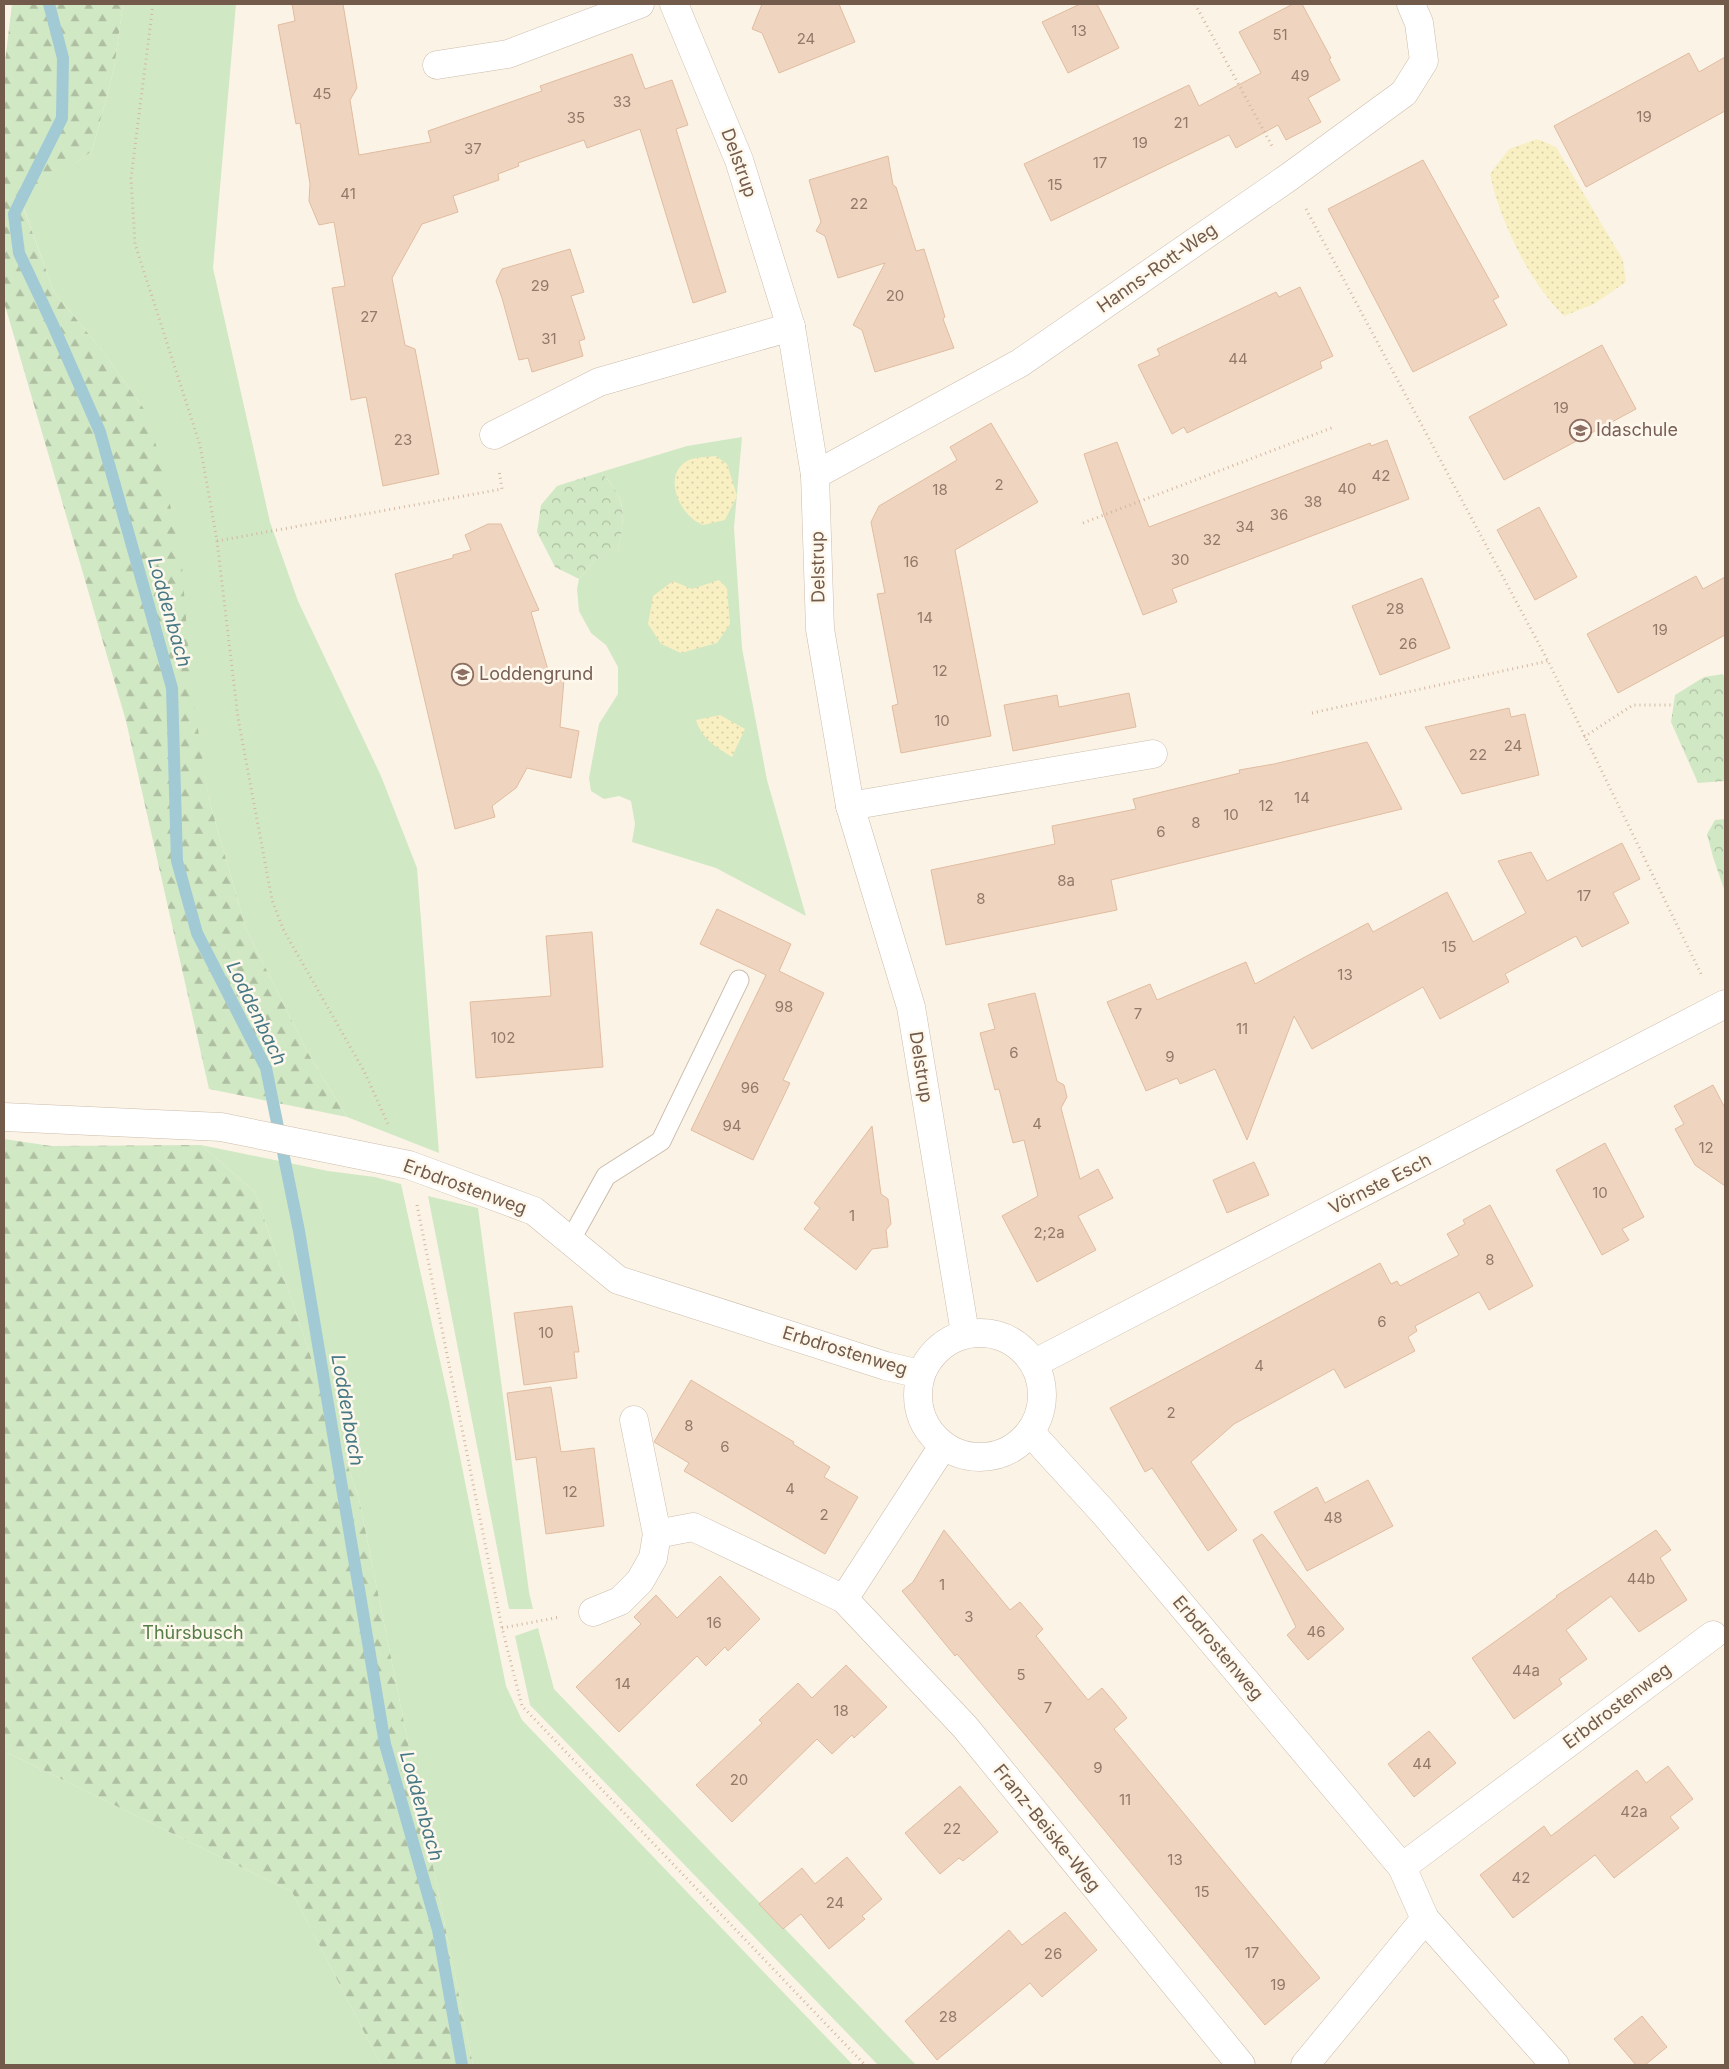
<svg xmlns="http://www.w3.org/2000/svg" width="1729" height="2069" viewBox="0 0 1729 2069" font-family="Inter,sans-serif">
	<defs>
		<pattern id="forest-firs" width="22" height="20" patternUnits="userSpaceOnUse" patternTransform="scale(1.25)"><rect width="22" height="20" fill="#d1e8c5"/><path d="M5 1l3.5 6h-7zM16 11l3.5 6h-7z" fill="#aebfa2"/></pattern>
		<pattern id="sand-dots" width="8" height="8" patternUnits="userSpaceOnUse" patternTransform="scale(1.25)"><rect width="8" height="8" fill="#f8efc2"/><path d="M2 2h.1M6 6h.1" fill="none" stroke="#d8cfa8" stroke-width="1.8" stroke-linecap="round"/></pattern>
		<pattern id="park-crowns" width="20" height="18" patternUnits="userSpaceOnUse" patternTransform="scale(1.25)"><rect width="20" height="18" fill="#d1e8c5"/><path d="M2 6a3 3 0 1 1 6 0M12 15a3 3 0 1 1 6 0" fill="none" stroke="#aebfa2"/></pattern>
	</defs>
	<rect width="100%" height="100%" fill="#fbf4e6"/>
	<g fill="#d1e8c5">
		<path d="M 123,4 L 236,4 L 213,268 L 270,522 L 298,601 L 381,776 L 417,868 L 439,1153 L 347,1117 L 309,1055 L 246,929 L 209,800 L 144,409 L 101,349 L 54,292 L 22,203 L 92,151 L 114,69 Z"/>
		<path d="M 742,437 L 734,528 L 742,648 L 767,780 L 806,916 L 716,868 L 632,842 L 635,824 L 631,801 L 619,796 L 604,799 L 591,791 L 589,778 L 599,724 L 618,694 L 618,667 L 606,645 L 591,633 L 579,611 L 577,589 L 579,579 L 595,560 L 618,551 C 624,514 629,502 601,472 L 687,446 Z"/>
		<path d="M 201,1145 L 328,1171 L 375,1177 L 401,1184 L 448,1397 L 506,1686 L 522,1720 L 853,2065 L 473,2065 L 359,1499 L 255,1192 Z"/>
		<path d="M 428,1196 L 478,1208 L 529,1592 L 533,1609 L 509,1609 Z"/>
		<path d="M 538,1628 L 554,1689 L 916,2065 L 878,2065 L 530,1705 L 515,1636 Z"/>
		<path d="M 4,1751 L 292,1892 L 381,2065 L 4,2065 Z"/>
	</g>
	<g fill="url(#forest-firs)">
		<path d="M 12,4 L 123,4 L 114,69 L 92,151 L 22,204 L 54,292 L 101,349 L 144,409 L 162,463 L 182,566 L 191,684 L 209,800 L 246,929 L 309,1055 L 347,1117 L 209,1089 L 126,721 L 4,302 L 4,70 Z"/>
		<path d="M 4,1139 L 51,1146 L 201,1145 L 255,1192 L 359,1499 L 473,2065 L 381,2065 L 292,1892 L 4,1751 Z"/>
	</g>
	<g fill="url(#sand-dots)">
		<path d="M 1537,139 L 1556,147 L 1623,260 L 1626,282 L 1594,304 L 1564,316 C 1530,284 1499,219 1490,174 L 1509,149 Z"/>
		<path d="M 716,456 L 727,464 L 737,496 L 725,520 L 703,525 C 700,523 696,522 693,519 C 676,506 664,472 689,460 C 696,457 708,457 716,456 Z"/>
		<path d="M 719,580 L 727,588 L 730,624 L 717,643 L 681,653 L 661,644 L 648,624 L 653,596 L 673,581 L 692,589 Z"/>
		<path d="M 720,715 L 745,729 L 732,757 C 716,747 702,739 696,720 Z"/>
	</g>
	<g fill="url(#park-crowns)">
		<path d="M 601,472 C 629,502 624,515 618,552 L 595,560 L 579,579 L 555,567 L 537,532 L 541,505 L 557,486 Z"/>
		<path d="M 1723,674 L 1725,680 L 1725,781 L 1698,783 L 1671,722 L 1675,695 L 1704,677 Z"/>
		<path d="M 1725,819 L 1725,892 L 1713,857 L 1707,834 L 1715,820 Z"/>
	</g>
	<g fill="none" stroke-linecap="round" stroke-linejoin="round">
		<path stroke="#a2cad5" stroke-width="12" d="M 49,4 L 63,58 L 62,118 L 14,214 L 19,253 L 53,325 L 100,432 L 172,688 L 177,861 L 197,933 L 266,1068 L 299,1231 L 385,1744 L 438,1930 L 462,2065"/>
	</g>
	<g fill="#efd4bf" stroke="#e1bca0">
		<path d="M 292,4 L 343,4 L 357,88 L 350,100 L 359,155 L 431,142 L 428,131 L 542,91 L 540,86 L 632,54 L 645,89 L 672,80 L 688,125 L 676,129 L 726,292 L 693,303 L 640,129 L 587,148 L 584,140 L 518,163 L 519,166 L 498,174 L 499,180 L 453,196 L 458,212 L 422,224 L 392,278 L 405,345 L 415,349 L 439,474 L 383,486 L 366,397 L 351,400 L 332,288 L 345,286 L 334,222 L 319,225 L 309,201 L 310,184 L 300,123 L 296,124 L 278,25 L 295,21 Z"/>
		<path d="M 762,4 L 839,4 L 855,42 L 779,73 L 762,33 L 752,29 Z"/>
		<path d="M 1080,4 L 1097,4 L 1119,48 L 1068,73 L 1042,22 Z"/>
		<path d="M 1293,4 L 1302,4 L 1331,58 L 1329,59 L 1340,80 L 1308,98 L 1321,122 L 1286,140 L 1278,125 L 1236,148 L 1229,135 L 1051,221 L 1024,164 L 1189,85 L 1199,106 L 1261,73 L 1239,32 Z"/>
		<path d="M 1689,53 L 1699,72 L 1725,57 L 1725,111 L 1586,187 L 1554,126 Z"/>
		<path d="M 888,156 L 893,185 L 896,187 L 916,251 L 924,249 L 945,317 L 943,319 L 954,348 L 875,372 L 862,330 L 853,325 L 885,263 L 838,278 L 825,236 L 816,231 L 821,222 L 809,180 Z"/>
		<path d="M 1423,160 L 1499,297 L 1493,300 L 1507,325 L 1413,372 L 1328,209 Z"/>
		<path d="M 570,249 L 584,292 L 571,296 L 585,339 L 579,341 L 583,356 L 532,372 L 528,358 L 519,360 L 502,298 L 496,281 L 502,269 Z"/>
		<path d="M 1300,287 L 1333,356 L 1320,362 L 1322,368 L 1187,433 L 1184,427 L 1172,434 L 1138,365 L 1160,355 L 1157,349 L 1276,292 L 1279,297 Z"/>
		<path d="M 1602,345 L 1636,409 L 1504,480 L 1469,417 Z"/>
		<path d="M 991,423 L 1038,502 L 955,550 L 991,736 L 901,753 L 892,706 L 898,704 L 877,594 L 885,593 L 871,522 L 879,506 L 957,460 L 950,447 Z"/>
		<path d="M 1387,440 L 1409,499 L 1172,589 L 1177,602 L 1143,615 L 1104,515 L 1084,454 L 1117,442 L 1149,527 L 1370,443 L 1371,446 Z"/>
		<path d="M 1539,507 L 1577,577 L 1535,600 L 1497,530 Z"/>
		<path d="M 488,524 L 501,524 L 539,610 L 531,612 L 551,680 L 564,680 L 560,727 L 579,731 L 571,778 L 527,768 L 516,788 L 492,806 L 495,817 L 455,829 L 395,574 L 453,558 L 453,555 L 471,550 L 465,535 Z"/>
		<path d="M 1696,576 L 1703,589 L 1725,577 L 1725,635 L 1618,693 L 1587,634 Z"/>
		<path d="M 1422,578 L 1450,648 L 1380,675 L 1352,606 Z"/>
		<path d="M 1129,693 L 1136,727 L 1013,751 L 1004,705 L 1057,695 L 1059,707 Z"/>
		<path d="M 1509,708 L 1511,717 L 1525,714 L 1539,775 L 1462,794 L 1425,727 Z"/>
		<path d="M 1367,742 L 1402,809 L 1111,880 L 1117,910 L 946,945 L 931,870 L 1055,844 L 1052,826 L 1136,809 L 1133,799 L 1240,773 L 1239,770 L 1274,764 Z"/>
		<path d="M 1622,843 L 1640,879 L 1613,893 L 1629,923 L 1582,947 L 1576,936 L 1505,974 L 1509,982 L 1440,1019 L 1423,987 L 1312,1049 L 1294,1016 L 1247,1140 L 1215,1069 L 1180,1084 L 1177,1078 L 1146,1091 L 1107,1002 L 1150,984 L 1157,1000 L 1246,962 L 1255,984 L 1368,923 L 1373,932 L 1447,892 L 1473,942 L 1526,913 L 1498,861 L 1531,852 L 1547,881 Z"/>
		<path d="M 717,909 L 791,944 L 779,971 L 824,993 L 783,1080 L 790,1083 L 753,1160 L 691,1130 L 766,975 L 700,944 Z"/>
		<path d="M 592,932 L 603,1067 L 476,1078 L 470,1002 L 551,996 L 546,936 Z"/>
		<path d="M 1035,993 L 1057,1081 L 1064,1085 L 1067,1097 L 1061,1108 L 1080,1179 L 1098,1169 L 1113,1198 L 1078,1216 L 1096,1250 L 1037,1282 L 1002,1216 L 1038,1196 L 1024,1140 L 1013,1143 L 999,1089 L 995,1090 L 980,1033 L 995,1029 L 988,1004 Z"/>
		<path d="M 1713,1085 L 1725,1108 L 1725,1186 L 1695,1165 L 1675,1129 L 1684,1124 L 1674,1106 Z"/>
		<path d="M 872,1126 L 881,1194 L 888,1199 L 891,1224 L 886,1230 L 888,1247 L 872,1249 L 856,1270 L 804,1229 L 820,1208 L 814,1203 Z"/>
		<path d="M 1605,1143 L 1644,1217 L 1622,1229 L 1629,1240 L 1602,1255 L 1556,1170 Z"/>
		<path d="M 1254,1162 L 1269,1195 L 1227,1213 L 1213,1180 Z"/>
		<path d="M 1490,1205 L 1533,1286 L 1489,1310 L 1479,1292 L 1415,1326 L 1417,1331 L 1408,1337 L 1415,1351 L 1345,1388 L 1334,1369 L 1234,1424 L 1191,1462 L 1237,1530 L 1208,1551 L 1152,1468 L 1145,1472 L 1110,1408 L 1380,1263 L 1391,1284 L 1397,1281 L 1400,1286 L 1459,1255 L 1447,1234 L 1465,1224 L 1463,1220 Z"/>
		<path d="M 572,1306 L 579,1352 L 574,1352 L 577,1378 L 524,1385 L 514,1313 Z"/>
		<path d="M 691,1380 L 794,1442 L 793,1444 L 830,1467 L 824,1477 L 858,1497 L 825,1554 L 684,1471 L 689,1463 L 654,1442 Z"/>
		<path d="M 551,1387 L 561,1452 L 594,1448 L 604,1526 L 546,1534 L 536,1457 L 516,1460 L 507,1393 Z"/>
		<path d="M 1368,1480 L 1393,1526 L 1307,1571 L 1274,1512 L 1317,1487 L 1325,1503 Z"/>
		<path d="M 944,1530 L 1010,1610 L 1020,1602 L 1031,1615 L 1043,1629 L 1036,1636 L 1088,1700 L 1102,1688 L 1115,1703 L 1127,1718 L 1114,1729 L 1320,1978 L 1265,2025 L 1058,1774 L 957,1654 L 955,1656 L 902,1591 L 913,1582 Z"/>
		<path d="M 1656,1530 L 1671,1550 L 1660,1558 L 1687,1600 L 1639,1632 L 1611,1596 L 1566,1630 L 1587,1659 L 1559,1679 L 1562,1684 L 1514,1719 L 1472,1658 L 1557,1597 L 1556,1596 Z"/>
		<path d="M 1262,1534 L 1344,1629 L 1308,1660 L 1287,1635 L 1296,1627 L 1253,1540 Z"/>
		<path d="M 720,1576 L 760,1619 L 728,1651 L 725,1647 L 706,1666 L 697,1656 L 619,1732 L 576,1687 L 641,1624 L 634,1617 L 656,1595 L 677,1618 Z"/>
		<path d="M 846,1665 L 887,1707 L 854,1738 L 852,1735 L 832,1754 L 817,1739 L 732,1822 L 696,1785 L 762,1723 L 759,1720 L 798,1683 L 812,1698 Z"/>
		<path d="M 1429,1731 L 1456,1763 L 1414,1797 L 1388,1764 Z"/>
		<path d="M 1668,1766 L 1693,1799 L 1670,1817 L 1679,1828 L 1614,1878 L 1595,1855 L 1513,1918 L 1480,1875 L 1544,1826 L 1551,1836 L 1637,1770 L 1646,1783 Z"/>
		<path d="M 960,1786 L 998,1832 L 963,1861 L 959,1858 L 940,1874 L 905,1833 Z"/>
		<path d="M 847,1857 L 882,1899 L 862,1916 L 865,1919 L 829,1949 L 801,1914 L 783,1929 L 759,1904 L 802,1868 L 815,1884 Z"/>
		<path d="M 1065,1912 L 1097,1950 L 1042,1997 L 1030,1983 L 937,2060 L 905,2021 L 1009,1930 L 1022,1945 Z"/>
		<path d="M 1642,2016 L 1667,2047 L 1645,2065 L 1636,2065 L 1614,2039 Z"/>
	</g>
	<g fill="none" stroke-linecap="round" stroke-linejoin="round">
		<defs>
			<path id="lane" d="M 570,1241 L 606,1176 L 661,1141 L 739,980"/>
			<g id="street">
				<path d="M 674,4 L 739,160 L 791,327 L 815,475 L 820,629 L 850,806 L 911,1007 L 965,1333"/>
				<path d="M 437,65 L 508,54 L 640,4"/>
				<path d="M 494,435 L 599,382 L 791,327"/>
				<path d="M 815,475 L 1020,363 L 1289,177 L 1404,93 L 1424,61 L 1419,23 L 1411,4"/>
				<path d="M 850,806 L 1153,754"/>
				<path d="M 4,1117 L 221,1127 L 409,1165 L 534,1211 L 618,1280 L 886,1366 L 920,1374"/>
				<circle cx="980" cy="1395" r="62"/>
				<path d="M 1035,1363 L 1725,1004"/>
				<path d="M 634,1420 L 657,1534"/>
				<path d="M 1030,1432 L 1104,1513 L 1402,1867 L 1425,1919 L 1555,2065"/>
				<path d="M 943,1446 L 844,1599 L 965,1727 L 1241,2065"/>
				<path d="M 593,1612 L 620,1601 L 640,1581 L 653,1558 L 657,1534 L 693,1527 L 844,1599"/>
				<path d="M 1402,1867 L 1713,1635"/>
				<path d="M 1305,2065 L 1425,1919"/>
			</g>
		</defs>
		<use href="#lane" stroke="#ccbcac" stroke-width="21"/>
		<use href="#street" stroke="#ccbcac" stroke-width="29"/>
		<g stroke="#d4b7a2" stroke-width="3" stroke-dasharray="1 4" stroke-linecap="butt">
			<path d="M 153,4 L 131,178 L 135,244 L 200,445 L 217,541 L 238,718 L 272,900 L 283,929 L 364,1071 L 388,1124"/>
			<path d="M 1195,4 L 1272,146"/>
			<path d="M 1306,209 L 1548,661 L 1702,976"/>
			<path d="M 1083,523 L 1334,427"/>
			<path d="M 217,541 L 502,489 L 499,470"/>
			<path d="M 1312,713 L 1548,661"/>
			<path d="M 1584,737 L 1633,705 L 1673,705"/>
			<path d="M 417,1205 L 502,1628 L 522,1706 L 865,2065"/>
			<path d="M 502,1628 L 560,1617"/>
		</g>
		<use href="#lane" stroke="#fff" stroke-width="19"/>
		<use href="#street" stroke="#fff" stroke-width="28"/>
	</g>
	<defs>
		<symbol id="school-ring" viewBox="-11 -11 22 22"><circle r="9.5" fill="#fef8ec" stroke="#8d6e63" stroke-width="1.5"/><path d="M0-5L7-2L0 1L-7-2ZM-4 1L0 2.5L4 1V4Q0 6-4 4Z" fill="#8d6e63"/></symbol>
	</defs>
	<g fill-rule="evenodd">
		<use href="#school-ring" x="1568" y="418" width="25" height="25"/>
		<use href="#school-ring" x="450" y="662" width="25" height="25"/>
	</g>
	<g text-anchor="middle" stroke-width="5" stroke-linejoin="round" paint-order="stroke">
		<g font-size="15" fill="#927969">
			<text x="1079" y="36">13</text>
			<text x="1280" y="40">51</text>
			<text x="806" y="44">24</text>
			<text x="1300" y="81">49</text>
			<text x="322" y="99">45</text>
			<text x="622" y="107">33</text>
			<text x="1644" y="122">19</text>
			<text x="576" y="123">35</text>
			<text x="1181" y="128">21</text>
			<text x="1140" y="148">19</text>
			<text x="473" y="154">37</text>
			<text x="1100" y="168">17</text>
			<text x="1055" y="190">15</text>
			<text x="348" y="199">41</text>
			<text x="859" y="209">22</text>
			<text x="540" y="291">29</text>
			<text x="895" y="301">20</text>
			<text x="369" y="322">27</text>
			<text x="549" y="344">31</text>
			<text x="1238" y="364">44</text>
			<text x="1561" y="413">19</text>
			<text x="403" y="445">23</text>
			<text x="1381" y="481">42</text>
			<text x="999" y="490">2</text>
			<text x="1347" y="494">40</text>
			<text x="940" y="495">18</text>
			<text x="1313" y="507">38</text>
			<text x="1279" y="520">36</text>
			<text x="1245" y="532">34</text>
			<text x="1212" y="545">32</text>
			<text x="1180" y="565">30</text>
			<text x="911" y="567">16</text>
			<text x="1395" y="614">28</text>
			<text x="925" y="623">14</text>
			<text x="1660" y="635">19</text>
			<text x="1408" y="649">26</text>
			<text x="940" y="676">12</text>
			<text x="942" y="726">10</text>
			<text x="1513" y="751">24</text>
			<text x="1478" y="760">22</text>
			<text x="1302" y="803">14</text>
			<text x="1266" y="811">12</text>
			<text x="1231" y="820">10</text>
			<text x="1196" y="828">8</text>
			<text x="1161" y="837">6</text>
			<text x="1066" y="886">8a</text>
			<text x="1584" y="901">17</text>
			<text x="981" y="904">8</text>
			<text x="1449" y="952">15</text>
			<text x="1345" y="980">13</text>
			<text x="784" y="1012">98</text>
			<text x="1138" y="1019">7</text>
			<text x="1242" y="1034">11</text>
			<text x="503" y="1043">102</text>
			<text x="1014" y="1058">6</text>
			<text x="1170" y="1062">9</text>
			<text x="750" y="1093">96</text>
			<text x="1037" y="1129">4</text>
			<text x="732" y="1131">94</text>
			<text x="1706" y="1153">12</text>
			<text x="1600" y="1198">10</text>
			<text x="852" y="1221">1</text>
			<text x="1049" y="1238">2;2a</text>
			<text x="1490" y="1265">8</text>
			<text x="1382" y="1327">6</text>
			<text x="546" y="1338">10</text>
			<text x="1259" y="1371">4</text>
			<text x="1171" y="1418">2</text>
			<text x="689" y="1431">8</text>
			<text x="725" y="1452">6</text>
			<text x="790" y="1494">4</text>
			<text x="570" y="1497">12</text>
			<text x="824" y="1520">2</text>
			<text x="1333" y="1523">48</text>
			<text x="1641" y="1584">44b</text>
			<text x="942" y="1590">1</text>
			<text x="969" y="1622">3</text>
			<text x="714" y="1628">16</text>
			<text x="1316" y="1637">46</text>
			<text x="1526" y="1676">44a</text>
			<text x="1021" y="1680">5</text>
			<text x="623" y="1689">14</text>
			<text x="1048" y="1713">7</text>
			<text x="841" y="1716">18</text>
			<text x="1422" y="1769">44</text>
			<text x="1098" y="1773">9</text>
			<text x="739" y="1785">20</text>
			<text x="1125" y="1805">11</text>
			<text x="1634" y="1817">42a</text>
			<text x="952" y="1834">22</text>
			<text x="1175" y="1865">13</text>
			<text x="1521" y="1883">42</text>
			<text x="1202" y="1897">15</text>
			<text x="835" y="1908">24</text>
			<text x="1252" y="1958">17</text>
			<text x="1053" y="1959">26</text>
			<text x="1278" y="1990">19</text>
			<text x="948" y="2022">28</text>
		</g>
		<g font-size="18" fill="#735b4c" stroke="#fef8ec">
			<text transform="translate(739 163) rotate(70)" y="6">Delstrup</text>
			<text transform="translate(1157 268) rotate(-35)" y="6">Hanns-Rott-Weg</text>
			<text transform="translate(818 567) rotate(-91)" y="6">Delstrup</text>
			<text transform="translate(921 1067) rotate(81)" y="6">Delstrup</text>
			<text transform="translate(1380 1184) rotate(-27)" y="6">Vörnste Esch</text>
			<text transform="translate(465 1187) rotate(20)" y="6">Erbdrostenweg</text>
			<text transform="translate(845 1351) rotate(17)" y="6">Erbdrostenweg</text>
			<text transform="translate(1218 1648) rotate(50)" y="6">Erbdrostenweg</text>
			<text transform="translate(1617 1706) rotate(-37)" y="6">Erbdrostenweg</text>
			<text transform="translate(1047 1828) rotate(51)" y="6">Franz-Beiske-Weg</text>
		</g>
		<g font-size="18" fill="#785e54" stroke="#fef8ec" text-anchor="start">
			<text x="1596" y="436">Idaschule</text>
			<text x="479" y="680">Loddengrund</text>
		</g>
		<g font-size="18" fill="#547d47" stroke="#fef8ec">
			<text x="193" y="1639">Thürsbusch</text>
		</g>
		<g font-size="19" font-style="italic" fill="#477885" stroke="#fef8ec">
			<text transform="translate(170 612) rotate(74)" y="7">Loddenbach</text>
			<text transform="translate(257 1013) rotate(64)" y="7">Loddenbach</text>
			<text transform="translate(348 1410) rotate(80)" y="7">Loddenbach</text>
			<text transform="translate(422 1806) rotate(74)" y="7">Loddenbach</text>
		</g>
	</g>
	<rect width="1729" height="2069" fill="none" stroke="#735b4c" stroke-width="10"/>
</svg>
